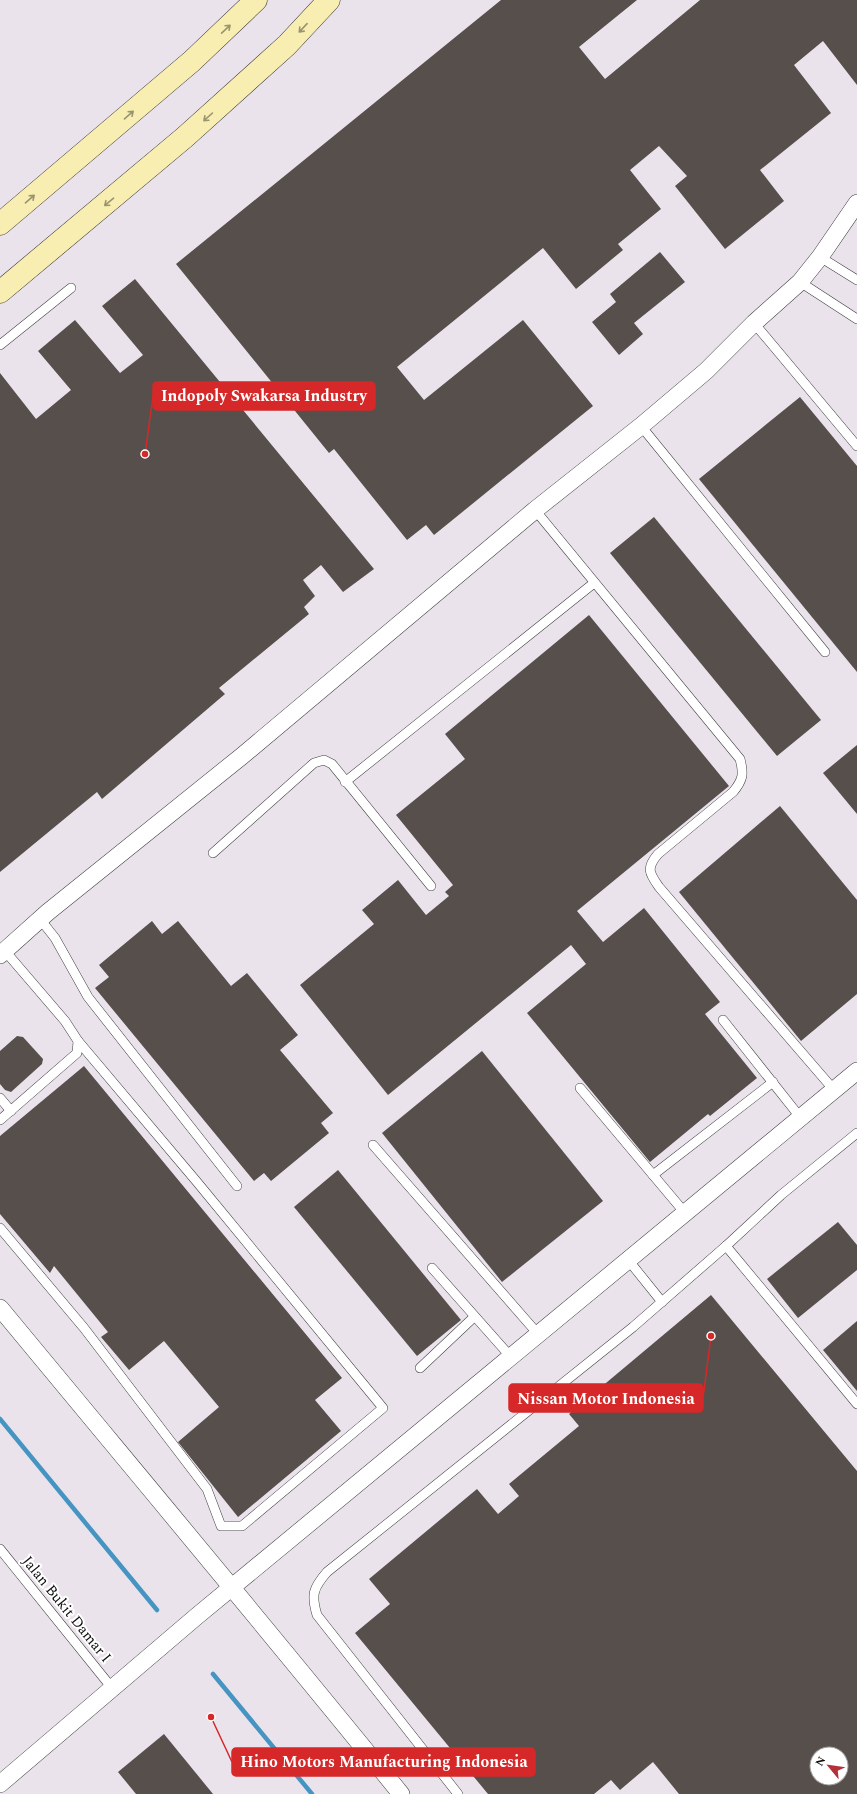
<svg xmlns="http://www.w3.org/2000/svg" width="857" height="1794" viewBox="0 0 857 1794" font-family="Spectral,serif">
	<rect width="100%" height="100%" fill="#fefbf0"/>
	<path fill="#ebe3ec" fill-rule="evenodd" d="M 0,0 L 857,0 L 857,1794 L 0,1794 ZM 817,1754 L 841,1754 L 841,1778 L 817,1778 Z"/>
	<g fill="none" stroke-linecap="round" stroke-linejoin="round">
		<g stroke="#4694c2" stroke-width="4.5">
			<path d="M 0,1419 L 157,1610"/>
			<path d="M 213,1674 L 312,1794"/>
		</g>
	</g>
	<g fill="#564f4b" fill-rule="evenodd">
		<path d="M 501,0 L 637,0 L 579,47 L 605,79 L 700,0 L 857,0 L 857,85 L 823,41 L 794,65 L 831,113 L 760,170 L 784,201 L 725,249 L 675,186 L 687,176 L 659,146 L 630,170 L 661,209 L 618,244 L 623,250 L 576,289 L 543,248 L 397,367 L 424,400 L 523,320 L 593,406 L 434,535 L 426,525 L 407,540 L 334,449 L 329,453 L 176,264 Z"/>
		<path d="M 660,252 L 685,282 L 634,323 L 643,334 L 619,355 L 592,322 L 616,302 L 610,294 Z"/>
		<path d="M 135,279 L 374,569 L 343,592 L 321,565 L 303,580 L 315,596 L 304,607 L 309,614 L 219,688 L 225,694 L 102,799 L 97,792 L 0,872 L 0,373 L 36,419 L 71,390 L 38,351 L 75,320 L 120,373 L 143,355 L 102,306 Z"/>
		<path d="M 800,397 L 857,466 L 857,672 L 699,479 Z"/>
		<path d="M 654,517 L 821,720 L 777,756 L 610,553 Z"/>
		<path d="M 589,615 L 729,786 L 577,911 L 603,942 L 644,908 L 720,1002 L 705,1014 L 757,1078 L 710,1116 L 708,1114 L 650,1162 L 527,1013 L 586,964 L 571,945 L 388,1095 L 300,985 L 374,924 L 362,910 L 398,880 L 426,915 L 449,896 L 445,892 L 453,885 L 396,815 L 465,759 L 445,734 Z"/>
		<path d="M 857,745 L 857,814 L 823,773 Z"/>
		<path d="M 780,806 L 857,900 L 857,994 L 801,1041 L 679,892 Z"/>
		<path d="M 152,921 L 162,934 L 178,921 L 231,986 L 247,973 L 298,1035 L 280,1050 L 333,1113 L 321,1123 L 329,1133 L 271,1181 L 264,1173 L 254,1181 L 95,988 L 109,977 L 99,965 Z"/>
		<path d="M 17,1036 L 23,1037 L 43,1059 L 42,1064 L 11,1092 L 5,1090 L 0,1084 L 0,1051 Z"/>
		<path d="M 482,1051 L 603,1201 L 502,1282 L 382,1133 Z"/>
		<path d="M 84,1066 L 342,1378 L 315,1400 L 341,1431 L 238,1517 L 178,1442 L 219,1407 L 164,1341 L 129,1370 L 101,1337 L 108,1332 L 54,1266 L 50,1273 L 0,1214 L 0,1136 Z"/>
		<path d="M 338,1170 L 461,1320 L 417,1356 L 294,1207 Z"/>
		<path d="M 838,1222 L 857,1245 L 857,1270 L 798,1318 L 767,1279 Z"/>
		<path d="M 711,1295 L 857,1471 L 857,1794 L 679,1794 L 653,1762 L 620,1790 L 611,1780 L 594,1794 L 488,1794 L 355,1633 L 390,1604 L 369,1579 L 477,1489 L 498,1514 L 519,1496 L 509,1484 L 579,1426 L 569,1414 ZM 817,1754 L 841,1754 L 841,1778 L 817,1778 Z"/>
		<path d="M 857,1321 L 857,1391 L 823,1350 Z"/>
		<path d="M 164,1734 L 213,1794 L 136,1794 L 118,1772 Z"/>
	</g>
	<g fill="none" stroke-linecap="round" stroke-linejoin="round">
		<defs>
			<g id="lane">
				<path d="M 820,257 L 857,280"/>
				<path d="M 800,282 L 857,319"/>
				<path d="M 754,323 L 857,446"/>
				<path d="M 0,345 L 71,288"/>
				<path d="M 641,426 L 825,652"/>
				<path d="M 535,510 L 740,759 C 744,774 743,780 733,792 L 658,854 C 646,868 649,873 659,887 L 834,1090"/>
				<path d="M 345,782 L 594,583"/>
				<path d="M 213,853 L 314,763 L 324,760 L 332,764 L 431,886"/>
				<path d="M 40,919 L 55,938 L 88,997 L 237,1186"/>
				<path d="M 723,1020 L 800,1117"/>
				<path d="M 580,1088 L 685,1213"/>
				<path d="M 0,1098 L 11,1111"/>
				<path d="M 0,1120 L 77,1053 L 78,1041 L 65,1021 L 5,951"/>
				<path d="M 373,1145 L 538,1334"/>
				<path d="M 653,1175 L 773,1082"/>
				<path d="M 0,1228 L 84,1328 L 207,1489 L 221,1526 L 242,1526 L 383,1408 L 197,1182 L 78,1041"/>
				<path d="M 726,1246 L 857,1404"/>
				<path d="M 629,1261 L 662,1302"/>
				<path d="M 432,1268 L 510,1356"/>
				<path d="M 420,1368 L 474,1317"/>
				<path d="M 0,1549 L 112,1688"/>
				<path d="M 458,1794 L 317,1615 C 311,1595 313,1588 327,1572 L 633,1327 L 726,1246 L 781,1195 L 857,1133"/>
			</g>
			<g id="street">
				<path d="M 0,955 L 48,912 L 242,756 L 535,510 L 641,426 L 706,371 L 754,323 L 800,282 L 820,257 L 857,203"/>
				<path d="M 0,1308 C 134,1470 269,1631 401,1794"/>
				<path d="M 0,1784 L 197,1616 L 857,1071"/>
			</g>
			<g id="secondary">
				<path d="M 0,224 L 192,61 L 256,0"/>
				<path d="M 0,292 L 185,137 L 287,45 L 329,0"/>
			</g>
		</defs>
		<use href="#lane" stroke="#414141" stroke-width="10"/>
		<use href="#street" stroke="#414141" stroke-width="18"/>
		<use href="#secondary" stroke="#303030" stroke-width="23"/>
		<use href="#lane" stroke="#fff" stroke-width="9"/>
		<use href="#street" stroke="#fff" stroke-width="17"/>
		<use href="#secondary" stroke="#f8eeb1" stroke-width="22"/>
	</g>
	<defs><path id="oneway-shaft" d="M-6 0H5M1.5-3L5.5 0L1.5 3" fill="none" stroke-width="1.6" stroke-linecap="round" stroke-linejoin="round"/></defs>
	<g stroke="#9a9470">
		<use href="#oneway-shaft" transform="translate(303 28) rotate(133)"/>
		<use href="#oneway-shaft" transform="translate(226 29) rotate(-43)"/>
		<use href="#oneway-shaft" transform="translate(129 115) rotate(-41)"/>
		<use href="#oneway-shaft" transform="translate(208 117) rotate(138)"/>
		<use href="#oneway-shaft" transform="translate(30 199) rotate(-41)"/>
		<use href="#oneway-shaft" transform="translate(109 202) rotate(140)"/>
	</g>
	<g text-anchor="middle" stroke-width="4" stroke-linejoin="round" paint-order="stroke">
		<g font-size="15" fill="#0e0e0e" stroke="#fff">
			<text transform="translate(67 1609) rotate(51)" y="5">Jalan Bukit Damar I</text>
		</g>
	</g>
	<path fill="none" stroke="#d62828" stroke-width="1.5" d="M145 454L153 396M711 1336L703 1398M211 1717L232 1762"/>
	<g fill="#d62828" stroke="#fff" stroke-width="1.5">
		<circle cx="145" cy="454" r="4"/>
		<circle cx="711" cy="1336" r="4"/>
		<circle cx="211" cy="1717" r="4"/>
	</g>
	<g fill="#d62828" stroke="#d62828" stroke-width="1.5">
		<rect x="153" y="382" width="222" height="28" rx="4"/>
		<rect x="509" y="1384" width="194" height="28" rx="4"/>
		<rect x="232" y="1748" width="303" height="28" rx="4"/>
	</g>
	<g font-size="16" text-anchor="middle" font-weight="bold" fill="#fff">
		<text x="264" y="401">Indopoly Swakarsa Industry</text>
		<text x="606" y="1404">Nissan Motor Indonesia</text>
		<text x="384" y="1767">Hino Motors Manufacturing Indonesia</text>
	</g>
	<g transform="translate(829 1766) rotate(299)"><circle r="19" fill="#ffffff" stroke="#9f9f9f"/>
	<path d="M0-3L7 15L0 10L-7 15Z" fill="#b3313b"/>
	<text y="-6" font-size="11" font-weight="bold" text-anchor="middle" fill="#0e0e0e">N</text>
	</g>
</svg>
